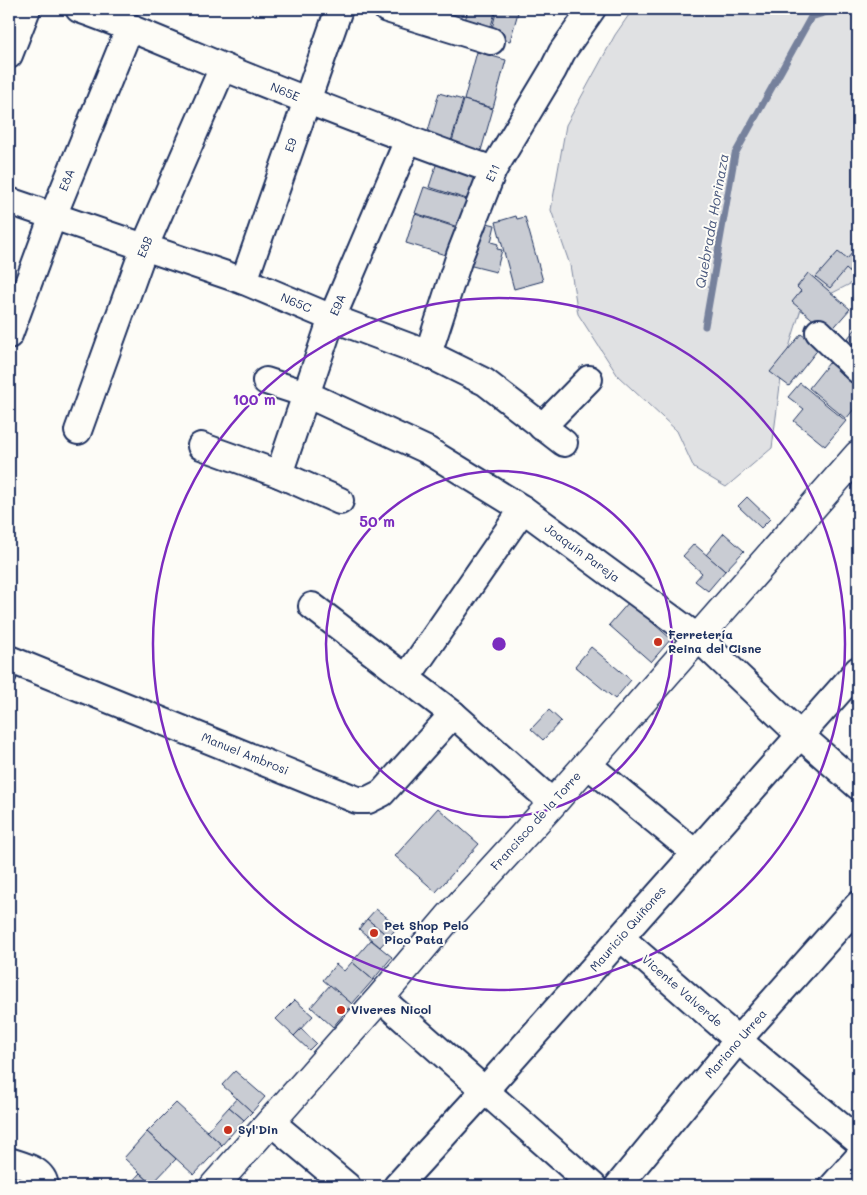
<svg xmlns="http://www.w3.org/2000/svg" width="867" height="1195" viewBox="0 0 867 1195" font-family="Mali,sans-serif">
	<rect width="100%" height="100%" fill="#fdfcf7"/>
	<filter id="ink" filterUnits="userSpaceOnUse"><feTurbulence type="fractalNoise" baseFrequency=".02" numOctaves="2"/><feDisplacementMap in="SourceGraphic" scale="10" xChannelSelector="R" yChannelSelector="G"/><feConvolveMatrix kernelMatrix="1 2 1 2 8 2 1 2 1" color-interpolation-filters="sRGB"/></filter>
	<g filter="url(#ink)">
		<path fill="#e0e1e3" stroke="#7e88a0" d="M 633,9 L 858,9 L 858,276 L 854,282 L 801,309 L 782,370 L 772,448 L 726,487 L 694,468 L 677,431 L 618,376 L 578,314 L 570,265 L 551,210 L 566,125 L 615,35 Z"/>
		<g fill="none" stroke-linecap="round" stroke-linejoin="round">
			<path stroke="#76819c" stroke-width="7" d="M 705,326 L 735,154 L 811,17 L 837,9"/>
		</g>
		<g fill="#c9ccd3" stroke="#1b2f5e">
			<path d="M 468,9 L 496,9 L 488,36 L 463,29 Z"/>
			<path d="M 497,9 L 519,9 L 510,41 L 490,36 Z"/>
			<path d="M 477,52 L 506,60 L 493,108 L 464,100 Z"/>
			<path d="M 439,93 L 463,100 L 450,145 L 426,138 Z"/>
			<path d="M 464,100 L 493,109 L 480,154 L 451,145 Z"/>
			<path d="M 438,159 L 479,172 L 470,200 L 429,187 Z"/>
			<path d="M 424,187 L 470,201 L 461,228 L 415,213 Z"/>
			<path d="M 415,214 L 461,229 L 452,257 L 406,243 Z"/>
			<path d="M 516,216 L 517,219 L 525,217 L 543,281 L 514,289 L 496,222 Z"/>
			<path d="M 475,220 L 495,225 L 491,242 L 498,244 L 497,249 L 502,250 L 496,272 L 464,264 Z"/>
			<path d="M 858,246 L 858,280 L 846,269 L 830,288 L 816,277 L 838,252 L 847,259 Z"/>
			<path d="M 808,273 L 850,309 L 829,333 L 792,302 L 801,291 L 797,287 Z"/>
			<path d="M 858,326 L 858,358 L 842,345 Z"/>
			<path d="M 801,334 L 819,348 L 789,386 L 770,372 Z"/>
			<path d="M 829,363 L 858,387 L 858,404 L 846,419 L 809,388 Z"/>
			<path d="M 800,383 L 846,421 L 825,446 L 794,421 L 804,409 L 788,397 Z"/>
			<path d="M 747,497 L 770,519 L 761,528 L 738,506 Z"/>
			<path d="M 724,533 L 744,551 L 725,571 L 706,555 Z"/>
			<path d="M 694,544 L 725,571 L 708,591 L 695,581 L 702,573 L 683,556 Z"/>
			<path d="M 629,602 L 671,639 L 651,662 L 609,625 Z"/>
			<path d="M 591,647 L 631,680 L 615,699 L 575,666 Z"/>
			<path d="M 549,710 L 561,721 L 543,740 L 531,729 Z"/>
			<path d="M 438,808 L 479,844 L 436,892 L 395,856 Z"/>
			<path d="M 376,909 L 398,926 L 389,937 L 367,919 Z"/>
			<path d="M 367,919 L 389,937 L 380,947 L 359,929 Z"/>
			<path d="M 371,940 L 392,957 L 373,980 L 352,962 Z"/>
			<path d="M 352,962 L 373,980 L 352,1004 L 323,980 L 336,964 L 344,971 Z"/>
			<path d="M 330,985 L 352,1004 L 333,1027 L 311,1007 Z"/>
			<path d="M 295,1000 L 313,1016 L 294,1036 L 276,1019 Z"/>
			<path d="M 301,1029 L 316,1043 L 309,1050 L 294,1036 Z"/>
			<path d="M 235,1071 L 265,1097 L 252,1112 L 222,1085 Z"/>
			<path d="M 237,1098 L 252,1112 L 244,1120 L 229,1107 Z"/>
			<path d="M 176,1103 L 222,1145 L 194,1175 L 147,1132 Z"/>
			<path d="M 229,1107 L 244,1120 L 222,1145 L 207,1131 Z"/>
			<path d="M 147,1132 L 176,1159 L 152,1184 L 124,1158 Z"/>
			<path d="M 140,1173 L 152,1184 L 154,1186 L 128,1186 Z"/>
		</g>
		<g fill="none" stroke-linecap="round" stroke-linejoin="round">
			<defs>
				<path id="service" d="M 9,678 L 15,661"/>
				<g id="minor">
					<path d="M 79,9 C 128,26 175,47 223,67 C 312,103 402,138 493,170"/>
					<path d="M 387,9 L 491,41"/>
					<path d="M 9,55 L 27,9"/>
					<path d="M 9,201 L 244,281 L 332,318 L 428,354 L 485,382 L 564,443"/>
					<path d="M 244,281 L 339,9"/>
					<path d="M 819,332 L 858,370"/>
					<path d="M 9,335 L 53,216 L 130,27"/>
					<path d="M 428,354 L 460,255 L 493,170 L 553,70 L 562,52 L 592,9"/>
					<path d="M 266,381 L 306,394 L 427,450 L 523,509 L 698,638 L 800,735 L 858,786"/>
					<path d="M 542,427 L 589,379"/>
					<path d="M 78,431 L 144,248 L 223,67"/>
					<path d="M 201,446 L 279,474 L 340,501"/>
					<path d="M 279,474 L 332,318 L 408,140"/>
					<path d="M 312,606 L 453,714 L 553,803"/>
					<path d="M 9,659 L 357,800 L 368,800 L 382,793 L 453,714"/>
					<path d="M 407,677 L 523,509"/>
					<path d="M 587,764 L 695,853"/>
					<path d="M 621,938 L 738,1040 L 858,1141"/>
					<path d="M 380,998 L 593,1186"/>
					<path d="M 271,1122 L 347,1186"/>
					<path d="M 9,1161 C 23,1166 43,1169 45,1186"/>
					<path d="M 397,1186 L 485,1090 L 858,670"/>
					<path d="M 618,1186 L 738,1040 L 858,905"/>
					<path d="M 833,1186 L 858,1158"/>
				</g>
				<path id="tertiary" d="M 214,1186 L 380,998 L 448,918 L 553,803 L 858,455"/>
			</defs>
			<use href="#service" stroke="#1b2f5e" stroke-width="16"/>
			<use href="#minor" stroke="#1b2f5e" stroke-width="30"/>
			<use href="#tertiary" stroke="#1b2f5e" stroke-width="31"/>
			<use href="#service" stroke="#fdfcf7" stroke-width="12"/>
			<use href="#minor" stroke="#fdfcf7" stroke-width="26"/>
			<use href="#tertiary" stroke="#fdfcf7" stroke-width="28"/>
		</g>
	</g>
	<g fill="none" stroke="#7b2cbf" stroke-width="2.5">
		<circle cx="499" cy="644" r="173"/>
		<circle cx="499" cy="644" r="346"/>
	</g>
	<g fill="#c8321e" stroke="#fdfcf7" stroke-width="2">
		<circle cx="658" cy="642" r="5"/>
		<circle cx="374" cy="933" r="5"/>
		<circle cx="341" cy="1010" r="5"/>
		<circle cx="228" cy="1130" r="5"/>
	</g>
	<g text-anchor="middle" stroke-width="4" stroke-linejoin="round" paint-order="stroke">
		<g font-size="12" fill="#1b2f5e" stroke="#fdfcf7">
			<text transform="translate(285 92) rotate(22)" y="4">N65E</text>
			<text transform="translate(291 145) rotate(-71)" y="4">E9</text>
			<text transform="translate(493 173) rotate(-65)" y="4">E11</text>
			<text transform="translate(67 180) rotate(-68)" y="4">E8A</text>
			<text transform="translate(145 247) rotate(-68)" y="4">E8B</text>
			<text transform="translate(296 303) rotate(23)" y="4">N65C</text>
			<text transform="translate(338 305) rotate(-67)" y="4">E9A</text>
			<text transform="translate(582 553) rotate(36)" y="4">Joaquín Pareja</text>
			<text transform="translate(245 754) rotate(22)" y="4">Manuel Ambrosi</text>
			<text transform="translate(536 821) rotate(-48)" y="4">Francisco de la Torre</text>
			<text transform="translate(628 929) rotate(-49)" y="4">Mauricio Quiñones</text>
			<text transform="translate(682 991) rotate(41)" y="4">Vicente Valverde</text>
			<text transform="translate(736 1044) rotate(-49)" y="4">Mariano Urrea</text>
		</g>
		<g font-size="12" font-weight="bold" fill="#1b2f5e" stroke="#fdfcf7" text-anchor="start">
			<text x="668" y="639">Ferretería<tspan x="668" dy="14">Reina del Cisne</tspan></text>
			<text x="384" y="930">Pet Shop Pelo<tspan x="384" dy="14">Pico Pata</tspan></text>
			<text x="351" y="1014">Viveres Nicol</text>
			<text x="238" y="1134">Syl'Din</text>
		</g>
		<g font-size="14" font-style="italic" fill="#49587d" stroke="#fdfcf7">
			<text transform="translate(712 221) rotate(-80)" y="5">Quebrada Horinaza</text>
		</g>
	</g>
	<circle cx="499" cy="644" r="8" fill="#7b2cbf" stroke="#fdfcf7" stroke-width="2.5"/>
	<g font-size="15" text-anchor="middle" font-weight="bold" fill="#7b2cbf" stroke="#fdfcf7" stroke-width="4" stroke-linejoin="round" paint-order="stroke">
		<text x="254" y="405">100 m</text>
		<text x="377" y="527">50 m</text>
	</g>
	<rect width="867" height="1195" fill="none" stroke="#fdfcf7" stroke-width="30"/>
	<rect x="15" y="15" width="837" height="1165" fill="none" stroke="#1b2f5e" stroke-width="2" filter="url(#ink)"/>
</svg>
